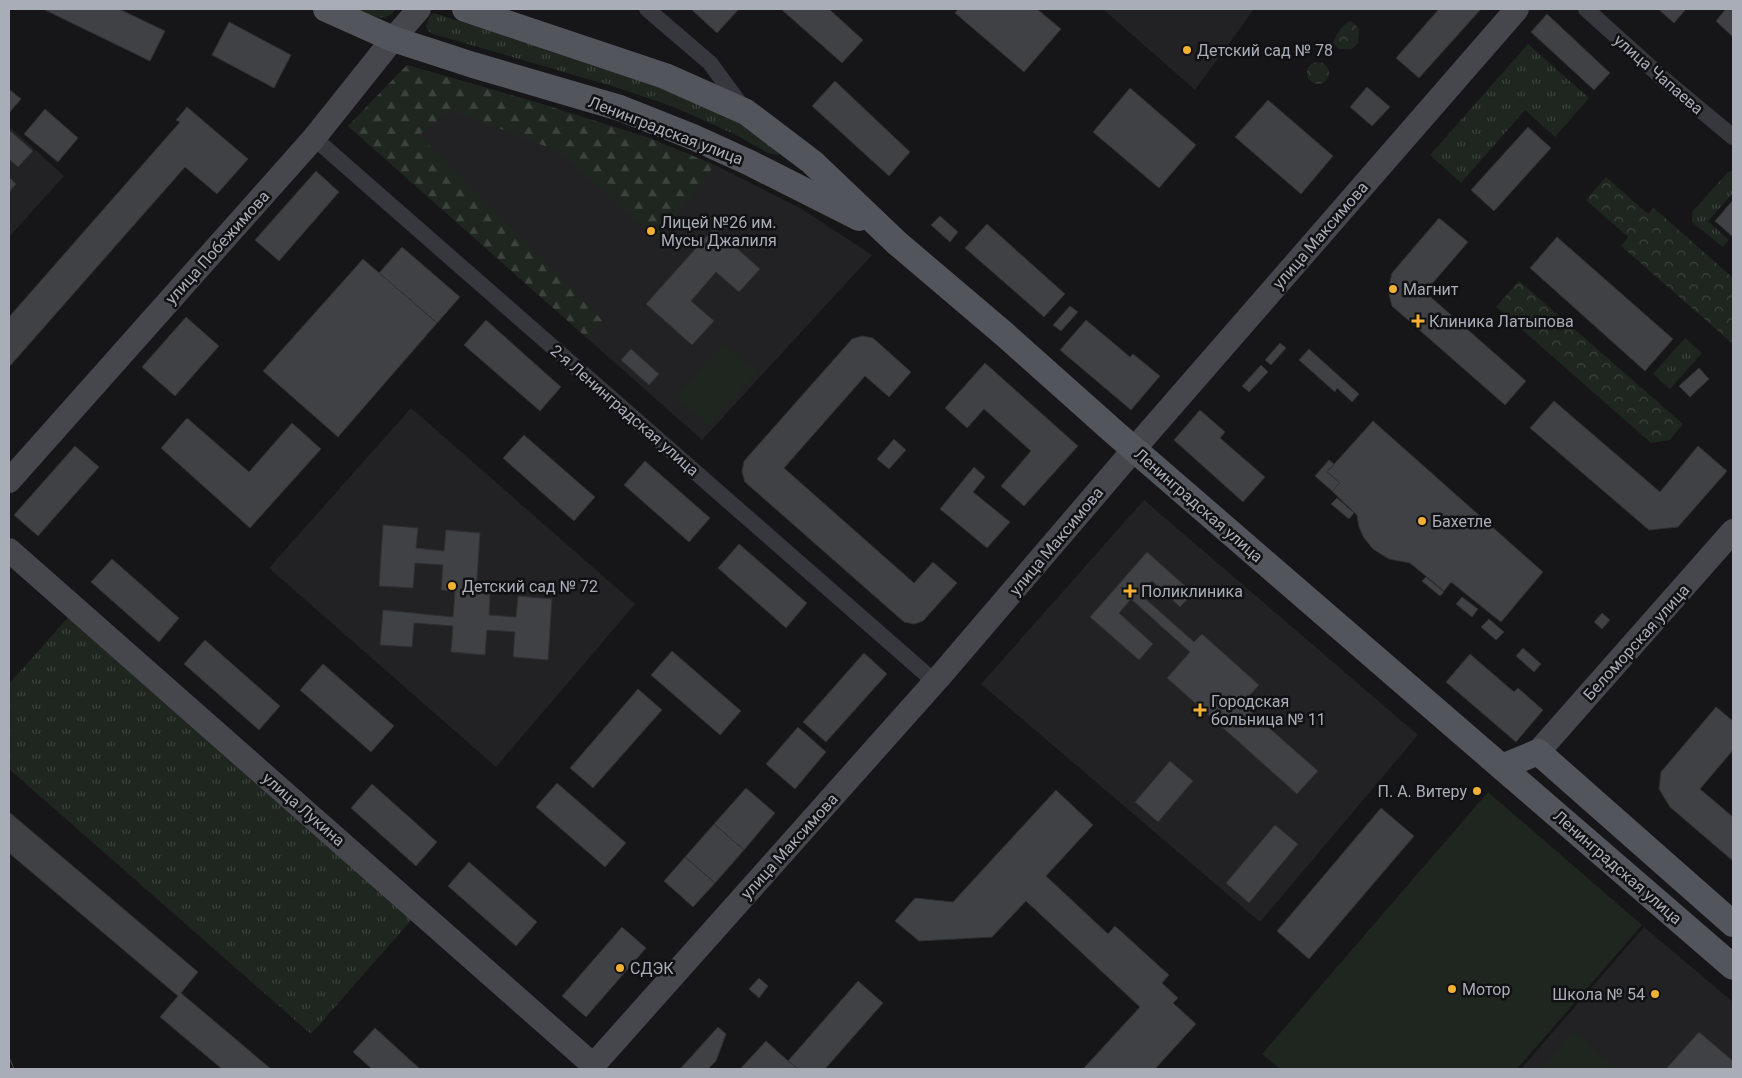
<svg xmlns="http://www.w3.org/2000/svg" width="1742" height="1078" viewBox="0 0 1742 1078" font-family="Roboto,sans-serif">
	<defs>
		<pattern id="grass-tufts" width="24" height="20" patternUnits="userSpaceOnUse" patternTransform="scale(1.25)"><rect width="24" height="20" fill="#1e261f"/><path d="M3 7l-1-3M5 7V3M7 7l1-3M15 17l-1-3M17 17v-4M19 17l1-3" fill="none" stroke="#3c433d"/></pattern>
		<pattern id="forest-firs" width="22" height="20" patternUnits="userSpaceOnUse" patternTransform="scale(1.25)"><rect width="22" height="20" fill="#1e261f"/><path d="M5 1l3.5 6h-7zM16 11l3.5 6h-7z" fill="#3c433d"/></pattern>
		<pattern id="park-crowns" width="20" height="18" patternUnits="userSpaceOnUse" patternTransform="scale(1.25)"><rect width="20" height="18" fill="#1e261f"/><path d="M2 6a3 3 0 1 1 6 0M12 15a3 3 0 1 1 6 0" fill="none" stroke="#3c433d"/></pattern>
	</defs>
	<rect width="100%" height="100%" fill="#161618"/>
	<g fill="#222225">
		<path d="M 1103,9 L 1254,9 L 1195,90 Z"/>
		<path d="M 407,65 L 542,104 L 649,138 L 715,165 L 800,208 L 872,255 L 702,440 L 348,126 Z"/>
		<path d="M 9,126 L 64,176 L 9,237 Z"/>
		<path d="M 411,408 L 635,604 L 496,767 L 269,568 Z"/>
		<path d="M 1144,500 L 1418,735 L 1260,922 L 981,684 Z"/>
		<path d="M 1644,927 L 1733,1002 L 1733,1069 L 1521,1069 Z"/>
	</g>
	<g fill="url(#grass-tufts)">
		<path d="M 359,9 L 396,9 C 385,24 373,16 359,9 Z"/>
		<path d="M 434,13 L 644,80 L 730,117 L 772,143 L 779,151 L 778,155 L 768,153 L 736,135 L 674,107 L 612,86 L 433,34 L 428,31 L 426,26 L 430,15 Z"/>
		<path d="M 1528,44 L 1589,98 L 1555,137 L 1525,110 L 1461,183 L 1430,155 Z"/>
		<path d="M 1733,171 L 1733,193 L 1708,221 L 1729,240 L 1723,247 L 1692,222 L 1692,212 L 1728,172 Z"/>
		<path d="M 1685,338 L 1702,353 L 1670,389 L 1653,374 Z"/>
		<path d="M 71,614 L 415,916 L 311,1034 L 9,769 L 9,684 Z"/>
	</g>
	<path fill="url(#forest-firs)" d="M 407,65 L 542,104 L 649,138 L 715,165 L 657,239 L 558,151 L 451,110 L 419,135 L 603,321 L 587,338 L 348,126 Z"/>
	<g fill="url(#park-crowns)">
		<path d="M 1350,21 L 1354,23 L 1359,30 L 1358,43 L 1352,49 L 1339,49 L 1333,43 C 1336,34 1341,26 1350,21 Z"/>
		<circle cx="1318" cy="73" r="11"/>
		<path d="M 1606,177 L 1648,214 L 1654,208 L 1733,278 L 1733,344 L 1621,246 L 1628,237 L 1586,200 Z"/>
		<path d="M 1519,281 L 1683,424 L 1670,440 L 1651,443 L 1496,307 Z"/>
	</g>
	<g fill="#1e261f">
		<path d="M 723,343 L 757,372 L 709,426 L 676,397 Z"/>
		<path d="M 1488,792 L 1642,925 L 1517,1069 L 1280,1069 L 1262,1054 Z"/>
		<path d="M 1573,1031 L 1615,1067 L 1613,1069 L 1541,1069 Z"/>
	</g>
	<g fill="#404145" stroke="#303034">
		<path d="M 43,9 L 119,9 L 165,31 L 150,61 Z"/>
		<path d="M 691,9 L 739,9 L 717,33 Z"/>
		<path d="M 781,9 L 829,9 L 863,40 L 842,63 Z"/>
		<path d="M 958,9 L 1037,9 L 1061,29 L 1024,72 L 955,13 Z"/>
		<path d="M 1439,9 L 1481,9 L 1419,78 L 1396,58 Z"/>
		<path d="M 1658,9 L 1686,9 L 1674,23 Z"/>
		<path d="M 1726,9 L 1733,9 L 1733,37 L 1716,21 Z"/>
		<path d="M 1547,14 L 1610,73 L 1594,90 L 1531,32 Z"/>
		<path d="M 229,22 L 291,55 L 274,88 L 212,55 Z"/>
		<path d="M 835,81 L 910,152 L 889,176 L 812,106 Z"/>
		<path d="M 1367,87 L 1390,107 L 1372,126 L 1350,107 Z"/>
		<path d="M 1130,88 L 1196,145 L 1159,188 L 1093,132 Z"/>
		<path d="M 9,89 L 21,99 L 9,113 Z"/>
		<path d="M 1268,100 L 1333,156 L 1301,194 L 1235,137 Z"/>
		<path d="M 187,107 L 248,159 L 217,194 L 185,167 L 9,367 L 9,317 L 180,122 L 176,120 Z"/>
		<path d="M 45,109 L 78,138 L 58,162 L 24,134 Z"/>
		<path d="M 1528,127 L 1551,148 L 1494,211 L 1471,190 Z"/>
		<path d="M 9,130 L 33,151 L 18,167 L 9,159 Z"/>
		<path d="M 316,171 L 339,192 L 279,261 L 255,240 Z"/>
		<path d="M 9,177 L 16,184 L 9,192 Z"/>
		<path d="M 1733,200 L 1733,237 L 1715,221 Z"/>
		<path d="M 940,216 L 958,232 L 950,242 L 931,225 Z"/>
		<path d="M 1439,218 L 1468,242 L 1425,292 L 1526,381 L 1505,405 L 1392,306 L 1388,290 L 1392,273 Z"/>
		<path d="M 987,224 L 1065,294 L 1044,317 L 965,248 Z"/>
		<path d="M 714,228 L 760,269 L 739,292 L 716,272 L 691,301 L 714,321 L 692,345 L 646,304 Z"/>
		<path d="M 1557,237 L 1673,339 L 1645,371 L 1530,268 Z"/>
		<path d="M 402,247 L 460,297 L 437,323 L 379,273 Z"/>
		<path d="M 363,259 L 437,323 L 338,437 L 263,371 Z"/>
		<path d="M 1070,306 L 1078,312 L 1061,331 L 1053,325 Z"/>
		<path d="M 186,317 L 219,346 L 175,396 L 142,367 Z"/>
		<path d="M 486,320 L 561,387 L 540,411 L 464,345 Z"/>
		<path d="M 1086,320 L 1130,357 L 1133,354 L 1160,376 L 1131,410 L 1060,350 Z"/>
		<path d="M 862,336 L 873,338 L 911,372 L 889,397 L 865,376 L 784,468 L 914,583 L 933,562 L 957,583 L 923,621 L 914,624 L 904,622 L 745,482 L 742,472 L 744,461 L 852,339 Z"/>
		<path d="M 1280,343 L 1286,348 L 1271,365 L 1265,360 Z"/>
		<path d="M 631,349 L 659,374 L 649,385 L 621,360 Z"/>
		<path d="M 1309,349 L 1359,394 L 1352,402 L 1337,388 L 1335,392 L 1299,360 Z"/>
		<path d="M 985,363 L 1078,446 L 1024,506 L 1001,486 L 1031,451 L 984,409 L 967,428 L 945,408 Z"/>
		<path d="M 1261,365 L 1268,372 L 1249,392 L 1242,386 Z"/>
		<path d="M 1699,368 L 1709,379 L 1690,397 L 1679,386 Z"/>
		<path d="M 1554,401 L 1660,492 L 1698,446 L 1727,471 L 1678,527 L 1649,530 L 1530,428 Z"/>
		<path d="M 1200,410 L 1225,432 L 1220,438 L 1265,477 L 1243,502 L 1174,440 Z"/>
		<path d="M 187,418 L 249,472 L 292,423 L 321,449 L 250,528 L 161,448 Z"/>
		<path d="M 1373,421 L 1543,572 L 1501,622 L 1451,582 L 1444,591 L 1410,563 L 1389,559 L 1373,549 L 1364,538 L 1359,527 L 1357,515 L 1332,491 L 1340,483 L 1327,472 Z"/>
		<path d="M 524,435 L 595,497 L 574,521 L 503,458 Z"/>
		<path d="M 894,439 L 906,450 L 889,469 L 877,459 Z"/>
		<path d="M 75,446 L 99,467 L 38,536 L 14,515 Z"/>
		<path d="M 1329,460 L 1334,464 L 1327,472 L 1340,483 L 1332,491 L 1315,476 Z"/>
		<path d="M 645,461 L 710,518 L 689,542 L 624,485 Z"/>
		<path d="M 974,467 L 985,477 L 973,492 L 1010,522 L 987,548 L 940,509 Z"/>
		<path d="M 1337,498 L 1354,513 L 1349,519 L 1331,504 Z"/>
		<path d="M 383,525 L 418,528 L 416,548 L 444,551 L 446,530 L 480,533 L 476,593 L 490,594 L 489,615 L 516,617 L 518,596 L 552,599 L 548,660 L 513,657 L 515,632 L 487,630 L 485,655 L 451,652 L 453,626 L 414,623 L 412,647 L 380,645 L 383,610 L 453,617 L 455,592 L 441,590 L 443,565 L 415,563 L 413,588 L 379,586 Z"/>
		<path d="M 739,544 L 807,603 L 786,628 L 718,568 Z"/>
		<path d="M 1147,552 L 1193,593 L 1180,607 L 1152,581 L 1140,594 L 1194,642 L 1202,634 L 1259,685 L 1242,704 L 1318,771 L 1297,794 L 1167,678 L 1190,652 L 1131,599 L 1119,613 L 1153,644 L 1139,660 L 1090,617 Z"/>
		<path d="M 112,559 L 179,618 L 159,642 L 91,582 Z"/>
		<path d="M 1426,577 L 1444,592 L 1440,596 L 1422,581 Z"/>
		<path d="M 1462,597 L 1478,609 L 1472,617 L 1456,604 Z"/>
		<path d="M 1602,613 L 1610,620 L 1602,629 L 1594,622 Z"/>
		<path d="M 1489,619 L 1504,632 L 1496,640 L 1481,627 Z"/>
		<path d="M 205,640 L 280,706 L 259,730 L 184,664 Z"/>
		<path d="M 1523,648 L 1541,664 L 1534,672 L 1516,656 Z"/>
		<path d="M 672,651 L 741,711 L 720,735 L 651,675 Z"/>
		<path d="M 864,653 L 887,674 L 826,742 L 803,722 Z"/>
		<path d="M 1470,654 L 1514,692 L 1518,688 L 1543,710 L 1516,742 L 1446,682 Z"/>
		<path d="M 323,664 L 394,726 L 371,752 L 300,690 Z"/>
		<path d="M 638,689 L 662,710 L 593,788 L 570,768 Z"/>
		<path d="M 1716,707 L 1733,721 L 1733,750 L 1700,789 L 1733,817 L 1733,861 L 1670,807 L 1659,789 L 1661,772 Z"/>
		<path d="M 798,727 L 826,752 L 795,789 L 766,764 Z"/>
		<path d="M 1170,761 L 1193,781 L 1158,822 L 1135,802 Z"/>
		<path d="M 557,783 L 626,843 L 605,867 L 536,807 Z"/>
		<path d="M 372,784 L 437,842 L 416,866 L 351,808 Z"/>
		<path d="M 746,788 L 775,813 L 744,850 L 714,824 Z"/>
		<path d="M 1056,790 L 1093,825 L 1046,876 L 1108,934 L 1115,926 L 1169,975 L 1162,983 L 1178,998 L 1173,1003 L 1196,1024 L 1155,1069 L 1083,1069 L 1140,1007 L 1026,901 L 992,937 L 919,941 L 895,921 L 915,898 L 953,902 Z"/>
		<path d="M 1381,808 L 1414,836 L 1309,959 L 1277,931 Z"/>
		<path d="M 9,812 L 198,972 L 181,993 L 271,1069 L 222,1069 L 160,1017 L 178,996 L 9,853 Z"/>
		<path d="M 714,824 L 744,850 L 715,883 L 685,857 Z"/>
		<path d="M 1275,825 L 1298,844 L 1249,903 L 1226,883 Z"/>
		<path d="M 685,857 L 715,883 L 693,907 L 664,881 Z"/>
		<path d="M 469,862 L 537,922 L 516,946 L 448,886 Z"/>
		<path d="M 622,927 L 646,948 L 586,1017 L 562,996 Z"/>
		<path d="M 759,978 L 768,986 L 759,998 L 749,989 Z"/>
		<path d="M 858,981 L 883,1003 L 825,1069 L 798,1069 L 788,1061 Z"/>
		<path d="M 718,1027 L 726,1034 L 716,1061 L 708,1069 L 680,1069 Z"/>
		<path d="M 375,1028 L 420,1069 L 372,1069 L 353,1052 Z"/>
		<path d="M 1699,1032 L 1733,1061 L 1733,1069 L 1666,1069 Z"/>
		<path d="M 766,1041 L 788,1061 L 798,1069 L 740,1069 Z"/>
	</g>
	<g fill="none" stroke-linecap="round" stroke-linejoin="round">
		<g stroke="#37383d" stroke-width="16">
			<path d="M 647,9 L 710,63 L 743,108"/>
			<path d="M 1586,9 L 1667,82 L 1733,137"/>
			<path d="M 314,138 L 935,682"/>
		</g>
		<g stroke="#45474d" stroke-width="24">
			<path d="M 9,481 L 314,138 L 393,39 L 419,9"/>
			<path d="M 9,550 L 593,1065"/>
			<path d="M 1538,752 L 1733,531"/>
			<path d="M 590,1069 L 941,675 L 1148,433 L 1517,9"/>
		</g>
		<g stroke="#53555c" stroke-width="26">
			<path d="M 326,9 L 393,39 L 473,65 L 620,108 L 693,137 L 750,163 L 859,218"/>
			<path d="M 465,9 L 665,76 L 746,112 L 812,162 L 897,243 L 1003,333 L 1114,432 L 1733,967"/>
			<path d="M 1502,767 L 1538,752 L 1733,924"/>
		</g>
		<path stroke="#4a4c52" stroke-width="1" d="M 9,1057 L 14,1069"/>
	</g>
	<g fill="#f2b134" stroke="#111113" stroke-width="2">
		<circle cx="1187" cy="50" r="5"/>
		<circle cx="651" cy="231" r="5"/>
		<circle cx="1393" cy="289" r="5"/>
		<path d="M1415.5 313.5h5v5h5v5h-5v5h-5v-5h-5v-5h5z"/>
		<circle cx="1422" cy="521" r="5"/>
		<circle cx="452" cy="586" r="5"/>
		<path d="M1127.5 583.5h5v5h5v5h-5v5h-5v-5h-5v-5h5z"/>
		<path d="M1197.5 702.5h5v5h5v5h-5v5h-5v-5h-5v-5h5z"/>
		<circle cx="1477" cy="791" r="5"/>
		<circle cx="620" cy="968" r="5"/>
		<circle cx="1452" cy="989" r="5"/>
		<circle cx="1655" cy="994" r="5"/>
	</g>
	<g text-anchor="middle" stroke-width="5" stroke-linejoin="round" paint-order="stroke">
		<g font-size="16" fill="#a8adb8" stroke="#111113" text-anchor="start">
			<text x="1197" y="56">Детский сад № 78</text>
			<text x="661" y="228">Лицей №26 им.<tspan x="661" dy="18">Мусы Джалиля</tspan></text>
			<text x="1403" y="295">Магнит</text>
			<text x="1429" y="327">Клиника Латыпова</text>
			<text x="1432" y="527">Бахетле</text>
			<text x="462" y="592">Детский сад № 72</text>
			<text x="1141" y="597">Поликлиника</text>
			<text x="1211" y="707">Городская<tspan x="1211" dy="18">больница № 11</tspan></text>
			<text x="1467" y="797" text-anchor="end">П. А. Витеру</text>
			<text x="630" y="974">СДЭК</text>
			<text x="1462" y="995">Мотор</text>
			<text x="1645" y="1000" text-anchor="end">Школа № 54</text>
		</g>
		<g font-size="16" fill="#a8adb8" stroke="#111113">
			<text transform="translate(1659 74) rotate(41)" y="6">улица Чапаева</text>
			<text transform="translate(666 130) rotate(21)" y="6">Ленинградская улица</text>
			<text transform="translate(1320 235) rotate(-49)" y="6">улица Максимова</text>
			<text transform="translate(217 247) rotate(-48)" y="6">улица Побежимова</text>
			<text transform="translate(625 410) rotate(41)" y="6">2-я Ленинградская улица</text>
			<text transform="translate(1199 505) rotate(41)" y="6">Ленинградская улица</text>
			<text transform="translate(1056 541) rotate(-50)" y="6">улица Максимова</text>
			<text transform="translate(1636 642) rotate(-48)" y="6">Беломорская улица</text>
			<text transform="translate(304 809) rotate(41)" y="6">улица Лукина</text>
			<text transform="translate(789 846) rotate(-48)" y="6">улица Максимова</text>
			<text transform="translate(1618 867) rotate(41)" y="6">Ленинградская улица</text>
		</g>
	</g>
	<rect width="1742" height="1078" fill="none" stroke="#a8adb8" stroke-width="20"/>
</svg>
